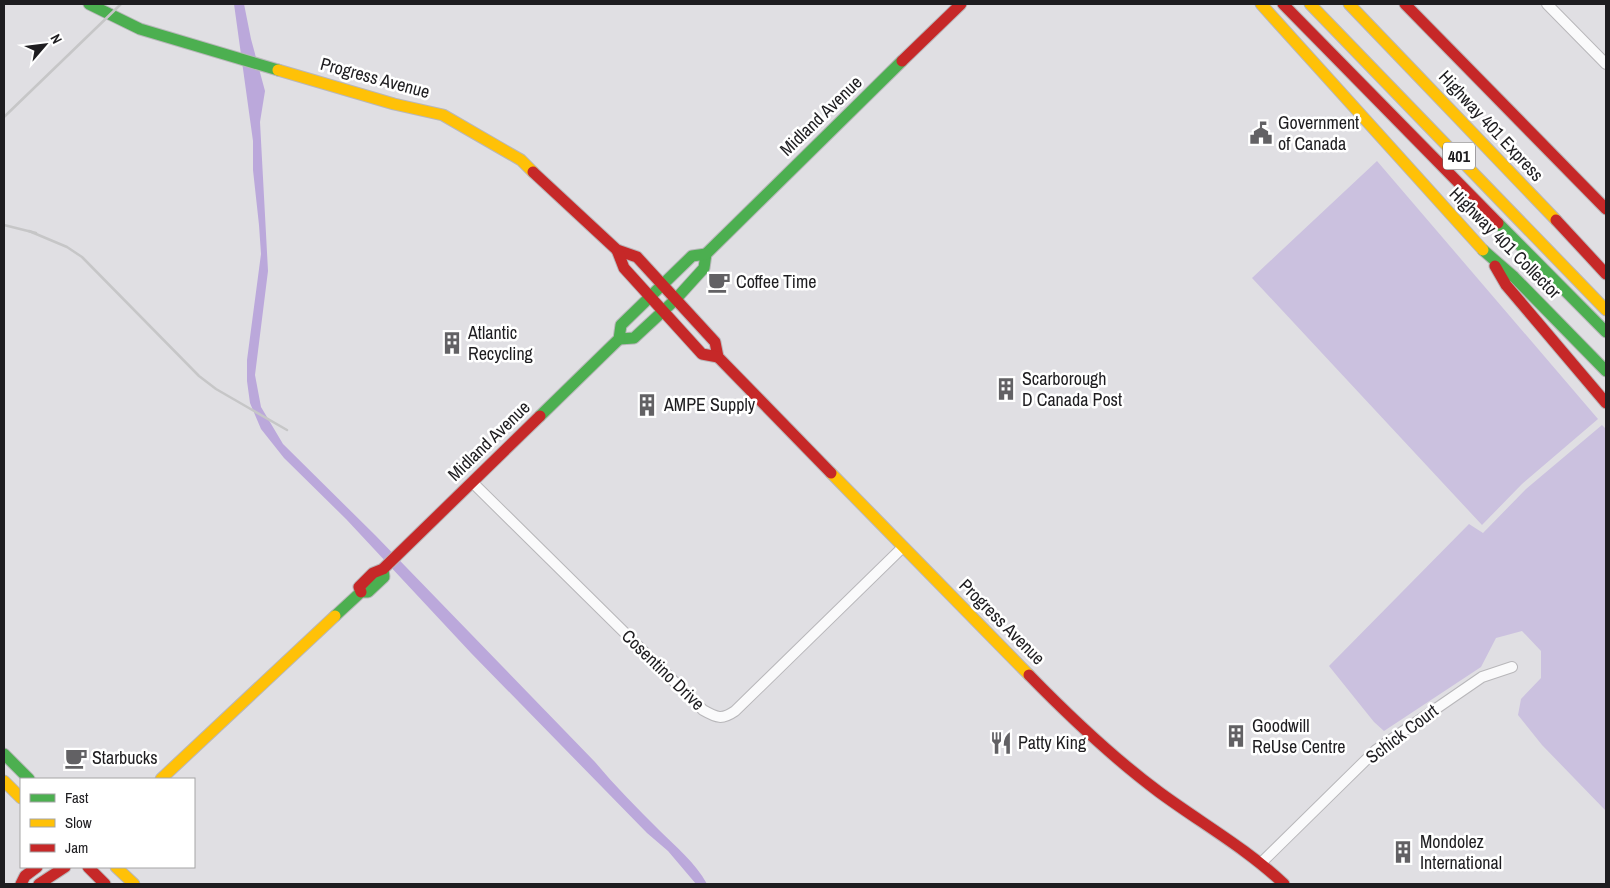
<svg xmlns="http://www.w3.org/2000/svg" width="1610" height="888" viewBox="0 0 1610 888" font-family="'Archivo Narrow',sans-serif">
	<rect width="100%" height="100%" fill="#e0dfe3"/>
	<g fill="#cbc1df">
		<path d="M 1377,161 L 1598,419 L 1522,484 L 1482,525 L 1252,278 Z"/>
		<path d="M 1602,425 L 1606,429 L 1606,811 L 1542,745 L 1518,715 L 1521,699 L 1541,678 L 1541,651 L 1522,631 L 1496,638 L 1481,667 L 1384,731 L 1374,722 L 1329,666 L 1469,524 L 1483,533 L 1526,489 Z"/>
	</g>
	<path fill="#bba8db" d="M 234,4 L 244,4 L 251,39 L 265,91 L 260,122 L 268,271 L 255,375 L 261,407 L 283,444 L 375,535 L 595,762 C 615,786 637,808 659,830 C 676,847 695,862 707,884 L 696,884 L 668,851 L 647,833 L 471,653 L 346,519 L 284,458 L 261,429 L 250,403 L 247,381 L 247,360 L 261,254 L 259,225 L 253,170 L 253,141 Z"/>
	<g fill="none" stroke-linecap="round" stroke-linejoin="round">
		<defs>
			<g id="street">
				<path d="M 1547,4 L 1606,64"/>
				<path d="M 472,482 L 703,710 C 717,718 722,720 735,711 L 903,547"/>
				<path d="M 1262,862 L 1376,750 L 1482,677 L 1512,667"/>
			</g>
			<g id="fast">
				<path d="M 89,4 L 140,29 L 278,70"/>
				<path d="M 1498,223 L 1606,332"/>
				<path d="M 1483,250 L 1514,277 L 1606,371"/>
				<path d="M 619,339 L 634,338 L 675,300 L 704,268 L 706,254 L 902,61"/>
				<path d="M 540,416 L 619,339 L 621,325 L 692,256 L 706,254"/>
				<path d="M 335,616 L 361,592 L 368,592 L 384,577 L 383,569"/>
				<path d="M 4,754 L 29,779"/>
			</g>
			<g id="slow">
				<path d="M 1261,4 L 1483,250"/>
				<path d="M 1310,4 L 1606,310"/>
				<path d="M 1349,4 L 1556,220"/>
				<path d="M 278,70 L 394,104 L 443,115 L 521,160 L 533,172"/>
				<path d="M 831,473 L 1029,675"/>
				<path d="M 161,779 L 335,616"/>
				<path d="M 4,781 L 21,798"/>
				<path d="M 116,867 L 134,884"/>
			</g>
			<g id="jam">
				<path d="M 1283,4 L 1498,223"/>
				<path d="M 1405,4 L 1606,209"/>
				<path d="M 902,61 L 961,4"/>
				<path d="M 533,172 L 617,250 L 637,257 L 715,342 L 718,357 L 831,473"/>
				<path d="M 1556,220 L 1606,274"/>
				<path d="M 617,250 L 624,268 L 702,354 L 718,357"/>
				<path d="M 1495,266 L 1506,285 L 1606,403"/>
				<path d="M 361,592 L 359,587 L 373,573 L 383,569 L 540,416"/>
				<path d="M 1029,675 C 1070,717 1112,757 1159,792 C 1201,823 1246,848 1284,884"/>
				<path d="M 88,867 L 105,884"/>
				<path d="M 21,884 L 25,876 L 37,867"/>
				<path d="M 39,884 L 65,867"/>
			</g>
		</defs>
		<use href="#street" stroke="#b8b7ba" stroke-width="12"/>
		<use href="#fast" stroke="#b8b7ba" stroke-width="13"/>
		<use href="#slow" stroke="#b8b7ba" stroke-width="13"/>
		<use href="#jam" stroke="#b8b7ba" stroke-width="13"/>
		<use href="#street" stroke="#fafafb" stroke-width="10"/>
		<use href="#fast" stroke="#4caf50" stroke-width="11"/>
		<use href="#slow" stroke="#ffc107" stroke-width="11"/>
		<use href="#jam" stroke="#c62828" stroke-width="11"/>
		<g stroke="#c6c6c7" stroke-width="2.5">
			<path d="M 4,117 L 121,4"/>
			<path d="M 4,225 L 36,233"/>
			<path d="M 29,231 L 67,247 L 82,257 L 199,376 L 216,389 L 287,430"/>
		</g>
	</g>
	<defs>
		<symbol id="civic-bare" viewBox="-9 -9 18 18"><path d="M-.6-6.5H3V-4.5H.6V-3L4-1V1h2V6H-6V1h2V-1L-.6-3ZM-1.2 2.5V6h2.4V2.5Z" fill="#626164" stroke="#fff" stroke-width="2.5" paint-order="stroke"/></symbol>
		<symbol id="cafe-bare" viewBox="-9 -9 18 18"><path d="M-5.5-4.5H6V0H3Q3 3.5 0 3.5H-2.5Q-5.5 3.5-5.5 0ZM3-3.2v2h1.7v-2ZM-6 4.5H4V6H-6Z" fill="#626164" stroke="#fff" stroke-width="2.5" paint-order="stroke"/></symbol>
		<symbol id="building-bare" viewBox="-9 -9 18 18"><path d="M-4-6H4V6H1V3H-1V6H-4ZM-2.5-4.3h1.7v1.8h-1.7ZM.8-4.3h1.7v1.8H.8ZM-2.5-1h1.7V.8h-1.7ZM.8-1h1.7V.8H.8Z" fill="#626164" stroke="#fff" stroke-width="2.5" paint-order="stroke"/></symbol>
		<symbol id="restaurant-bare" viewBox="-9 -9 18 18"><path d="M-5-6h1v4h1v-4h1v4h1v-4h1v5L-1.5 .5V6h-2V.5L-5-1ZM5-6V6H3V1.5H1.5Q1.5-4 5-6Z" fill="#626164" stroke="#fff" stroke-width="2.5" paint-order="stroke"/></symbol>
	</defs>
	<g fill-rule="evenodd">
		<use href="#civic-bare" x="1245" y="117" width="32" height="32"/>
		<use href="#cafe-bare" x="703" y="266" width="32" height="32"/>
		<use href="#building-bare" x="436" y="327" width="32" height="32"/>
		<use href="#building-bare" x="990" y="373" width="32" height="32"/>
		<use href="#building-bare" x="631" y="389" width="32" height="32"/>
		<use href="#building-bare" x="1220" y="720" width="32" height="32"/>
		<use href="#restaurant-bare" x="985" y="727" width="32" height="32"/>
		<use href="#cafe-bare" x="60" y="742" width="32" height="32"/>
		<use href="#building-bare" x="1387" y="836" width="32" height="32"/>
	</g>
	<g text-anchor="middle" stroke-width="5" stroke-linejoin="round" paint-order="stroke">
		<rect fill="#fff" stroke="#626163" stroke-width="1" x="1443" y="142.5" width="32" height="27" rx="4"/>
		<g font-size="16" font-weight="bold" fill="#1e1d20">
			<text x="1459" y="162">401</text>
		</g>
		<g font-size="18" fill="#1e1d20" stroke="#fff">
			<text transform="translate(375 78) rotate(15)" y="6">Progress Avenue</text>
			<text transform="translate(821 116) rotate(-44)" y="6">Midland Avenue</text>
			<text transform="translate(1491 126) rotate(47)" y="6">Highway 401 Express</text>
			<text transform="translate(1505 243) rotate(45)" y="6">Highway 401 Collector</text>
			<text transform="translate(489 441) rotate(-44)" y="6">Midland Avenue</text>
			<text transform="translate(1002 622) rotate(45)" y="6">Progress Avenue</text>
			<text transform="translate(663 670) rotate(44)" y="6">Cosentino Drive</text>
			<text transform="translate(1402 734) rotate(-37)" y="6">Schick Court</text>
		</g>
		<g font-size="18" fill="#1e1d20" stroke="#fff" text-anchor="start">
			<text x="1278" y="129">Government<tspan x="1278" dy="21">of Canada</tspan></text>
			<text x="736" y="288">Coffee Time</text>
			<text x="468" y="339">Atlantic<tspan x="468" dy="21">Recycling</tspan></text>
			<text x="1022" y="385">Scarborough<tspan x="1022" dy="21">D Canada Post</tspan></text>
			<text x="664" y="411">AMPE Supply</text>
			<text x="1252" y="732">Goodwill<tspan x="1252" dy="21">ReUse Centre</tspan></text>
			<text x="1018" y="749">Patty King</text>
			<text x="92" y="764">Starbucks</text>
			<text x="1420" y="848">Mondolez<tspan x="1420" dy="21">International</tspan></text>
		</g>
	</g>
	<rect width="1610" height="888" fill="none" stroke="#1e1d20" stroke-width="10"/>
	<rect x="20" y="778" width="175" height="90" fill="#ffffff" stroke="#a5a5a6"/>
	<rect x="30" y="794" width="25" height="8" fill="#4caf50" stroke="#a5a5a6"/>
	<text x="65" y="803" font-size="15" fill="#1e1d20">Fast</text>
	<rect x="30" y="819" width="25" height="8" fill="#ffc107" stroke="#a5a5a6"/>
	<text x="65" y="828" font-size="15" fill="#1e1d20">Slow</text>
	<rect x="30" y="844" width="25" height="8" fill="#c62828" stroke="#a5a5a6"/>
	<text x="65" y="853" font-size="15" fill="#1e1d20">Jam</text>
	<g transform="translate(45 45) rotate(62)" stroke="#ffffff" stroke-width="4" paint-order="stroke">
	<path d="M0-4L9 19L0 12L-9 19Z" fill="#1e1d20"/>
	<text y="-8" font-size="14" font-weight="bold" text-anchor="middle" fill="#1e1d20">N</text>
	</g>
</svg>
